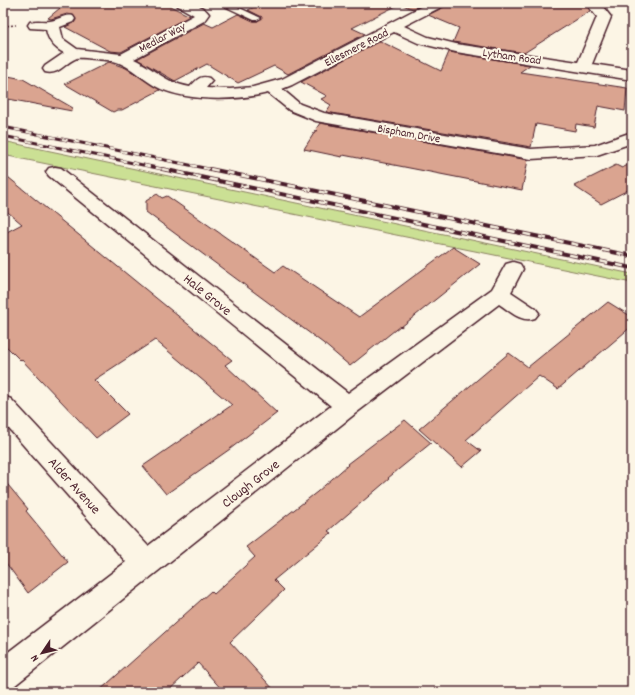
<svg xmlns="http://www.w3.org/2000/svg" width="635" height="695" viewBox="0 0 635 695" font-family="Dekko,sans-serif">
	<rect width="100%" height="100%" fill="#fcf5e5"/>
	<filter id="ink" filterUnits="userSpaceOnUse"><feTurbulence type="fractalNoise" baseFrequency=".025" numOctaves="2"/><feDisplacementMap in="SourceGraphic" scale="8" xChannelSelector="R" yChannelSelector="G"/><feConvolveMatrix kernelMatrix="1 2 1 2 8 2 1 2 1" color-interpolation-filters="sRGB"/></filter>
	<g filter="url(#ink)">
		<path fill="#cbe094" stroke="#8a8060" d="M 3,141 L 632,274 L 632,283 L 3,155 Z"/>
		<g fill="#daa490" stroke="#4a1f2b">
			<path d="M 66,3 L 164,3 L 190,16 L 121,52 L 110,51 L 65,27 L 74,23 L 76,20 L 73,15 L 67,14 L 51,19 L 48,18 Z"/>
			<path d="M 263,3 L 425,3 L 413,9 L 400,4 L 352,28 L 365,34 L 288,74 L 274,66 L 238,83 L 207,64 L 175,81 L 137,59 L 204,23 L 213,27 L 238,14 L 253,21 L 258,21 L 262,17 L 248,10 Z"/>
			<path d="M 446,3 L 585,3 L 590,11 L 524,53 L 453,42 L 459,28 L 428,15 L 444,7 Z"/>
			<path d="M 380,41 L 441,71 L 449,52 L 530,65 L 520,72 L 627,88 L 625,111 L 598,106 L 594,127 L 576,124 L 575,131 L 536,124 L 531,147 L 326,112 L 331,105 L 321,99 L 327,96 L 301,82 Z"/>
			<path d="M 109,62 L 126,68 L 160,90 L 122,110 L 117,110 L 113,112 L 65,84 Z"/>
			<path d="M 3,75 L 23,79 L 73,108 L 72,111 L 3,98 Z"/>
			<path d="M 320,123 L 528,160 L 522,190 L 343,155 L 342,157 L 304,149 L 316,130 L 318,131 L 316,129 Z"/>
			<path d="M 632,163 L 632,188 L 601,204 L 574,186 L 616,165 L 622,168 Z"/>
			<path d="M 3,173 L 232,360 L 225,365 L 277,413 L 230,449 L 166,494 L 143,466 L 232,405 L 155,340 L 94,380 L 128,414 L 96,438 L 21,359 L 20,360 L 3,343 L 3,234 L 22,224 L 3,208 Z"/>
			<path d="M 157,194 L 162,198 L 167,196 L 275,272 L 283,266 L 359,317 L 453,247 L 480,264 L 401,327 L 400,326 L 350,366 L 323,343 L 146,212 L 146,201 Z"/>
			<path d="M 608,302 L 632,317 L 632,326 L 558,389 L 539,376 L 466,440 L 481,451 L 462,467 L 419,429 L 509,353 L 528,367 Z"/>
			<path d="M 405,420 L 431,443 L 388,478 L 389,479 L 328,531 L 331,533 L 274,580 L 284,590 L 230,642 L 276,692 L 224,692 L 198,663 L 167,692 L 98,692 L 211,591 L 214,594 L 255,557 L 246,547 L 317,492 L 348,465 L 347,464 Z"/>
			<path d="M 3,479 L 28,509 L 26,511 L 68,562 L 28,593 L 3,559 Z"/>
		</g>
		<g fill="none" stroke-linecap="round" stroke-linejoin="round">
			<defs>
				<path id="lane" d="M 218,3 L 229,3 L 261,18 L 257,20 L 254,20 Z"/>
				<g id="street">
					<path d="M 176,3 C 188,3 201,3 209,14 L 204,21 L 134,59 C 157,70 163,82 190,87 C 197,80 200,75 209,78 L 212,81 L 206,88 L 230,89 L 253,87 L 282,79 L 428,3 L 445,3 L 443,6 L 404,26 L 428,37 L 456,44 L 578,62 L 597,17 L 586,3 L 600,3 L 611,17 L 592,64 L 632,70 L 632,80 L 456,52 L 418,43 L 394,32 L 292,85 L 282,89 L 300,104 L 324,113 L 531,149 L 595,145 L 632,132 L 632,143 L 597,155 L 531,159 L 316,121 L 289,110 L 268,93 C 236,101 184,102 155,86 C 138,76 127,62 107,60 C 102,60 80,57 77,58 C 65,62 59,76 45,72 L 43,69 L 45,66 L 64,53 C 54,48 48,41 46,29 L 30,28 L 28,25 L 30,22 C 37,20 43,22 50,21 C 59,20 64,14 73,16 L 75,19 L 73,22 L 60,27 L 63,39 L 77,49 L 121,54 L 194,15 L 178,6 Z"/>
					<path d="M 55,167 L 61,168 L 348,393 L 492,289 L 506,264 L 513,262 L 520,264 L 523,269 L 511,292 L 535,308 L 539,313 L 535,318 C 521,323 511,312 499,304 L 356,413 L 14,686 L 3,690 L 3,656 L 126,562 L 3,422 L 3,396 L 11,399 L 148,546 L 331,406 L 49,176 L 46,172 L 49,168 Z"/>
				</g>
			</defs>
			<use href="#lane" stroke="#4a1f2b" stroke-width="3"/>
			<use href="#street" stroke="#4a1f2b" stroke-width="3"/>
			<path stroke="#4a1f2b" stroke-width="1.5" stroke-dasharray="2 2" stroke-linecap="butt" d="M 3,26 L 16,25"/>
			<use href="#lane" fill="#fcf5e5" fill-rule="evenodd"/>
			<use href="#street" fill="#fcf5e5" fill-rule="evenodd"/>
			<defs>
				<g id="rail-far1">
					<path d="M 3,127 L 214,170"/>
					<path d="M 3,136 L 167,170"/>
				</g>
				<g id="rail">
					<path d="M 162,169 L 632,268"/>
					<path d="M 210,169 L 632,256"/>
				</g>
			</defs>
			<use href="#rail-far1" stroke="#4a1f2b" stroke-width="3"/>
			<use href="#rail" stroke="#4a1f2b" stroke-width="4"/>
			<use href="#rail-far1" stroke="#fcf5e5" stroke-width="2" stroke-dasharray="6" stroke-linecap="butt"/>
			<use href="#rail" stroke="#fcf5e5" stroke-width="2.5" stroke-dasharray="8" stroke-linecap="butt"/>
		</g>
	</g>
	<g text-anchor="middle" stroke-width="4" stroke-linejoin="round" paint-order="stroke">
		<g font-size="12" fill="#4a1f2b" stroke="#fcf5e5">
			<text transform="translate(162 37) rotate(-28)" y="4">Medlar Way</text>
			<text transform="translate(356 47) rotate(-27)" y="4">Ellesmere Road</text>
			<text transform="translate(512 56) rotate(8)" y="4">Lytham Road</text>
			<text transform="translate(409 133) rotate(10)" y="4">Bispham Drive</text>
		</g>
		<g font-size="14" fill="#4a1f2b" stroke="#fcf5e5">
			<text transform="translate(208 294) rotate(39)" y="5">Hale Grove</text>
			<text transform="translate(250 483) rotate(-38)" y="5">Clough Grove</text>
			<text transform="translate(75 485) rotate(48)" y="5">Alder Avenue</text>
		</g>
	</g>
	<rect width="635" height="695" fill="none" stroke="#fcf5e5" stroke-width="16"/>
	<rect x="8" y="8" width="619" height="679" fill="none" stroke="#4a1f2b" stroke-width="1.5" filter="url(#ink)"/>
	<g transform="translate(42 653) rotate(235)" stroke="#fcf5e5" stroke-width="3" paint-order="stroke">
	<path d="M0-3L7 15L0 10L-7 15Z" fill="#4a1f2b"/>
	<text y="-6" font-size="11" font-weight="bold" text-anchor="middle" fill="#4a1f2b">N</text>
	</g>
</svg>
